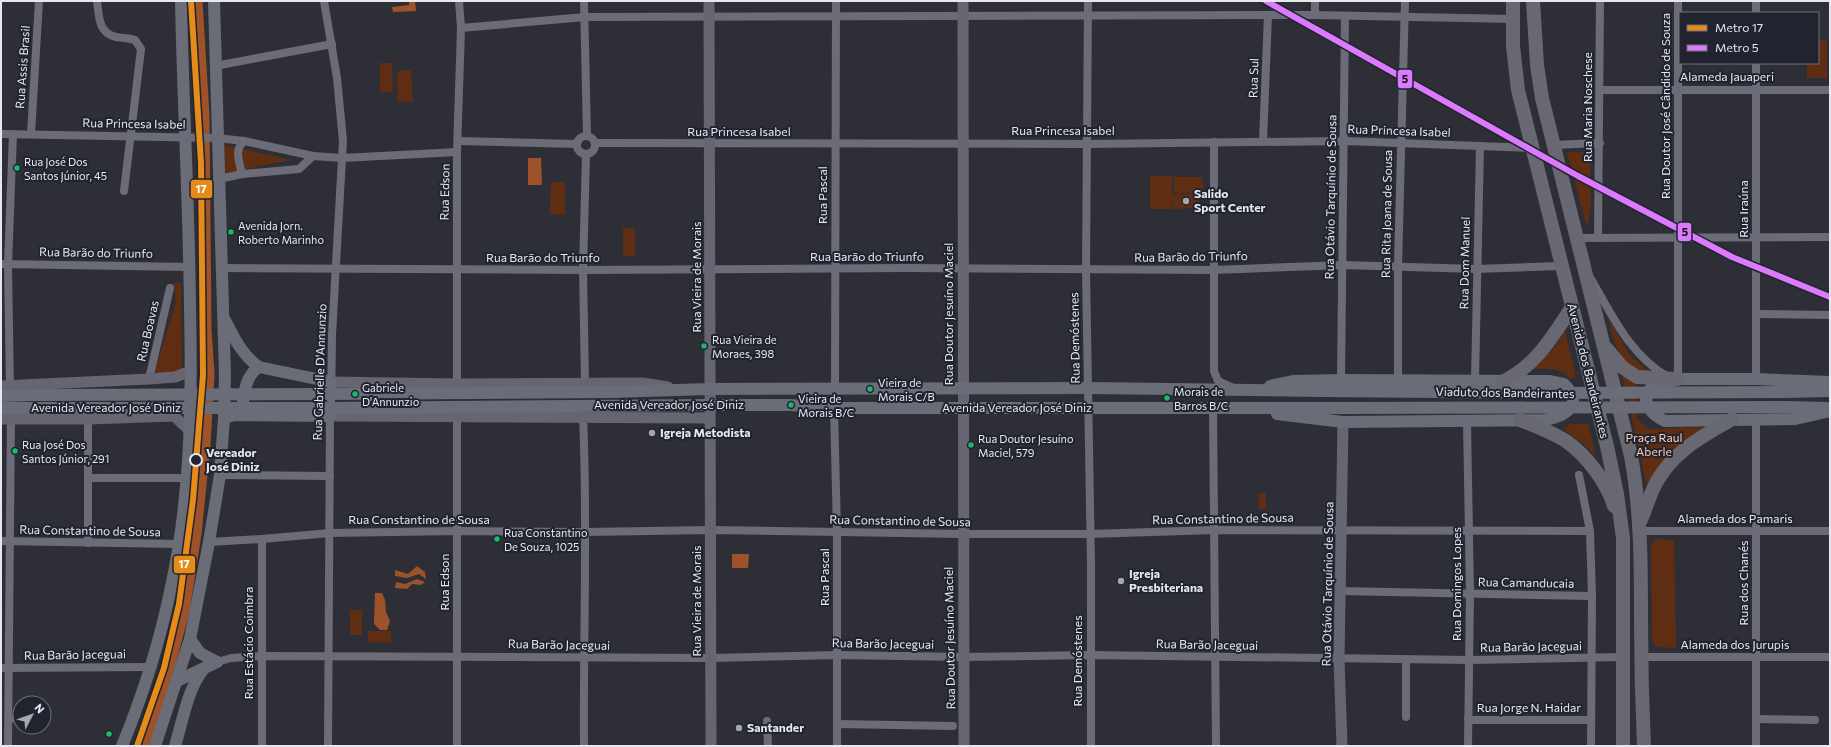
<svg xmlns="http://www.w3.org/2000/svg" width="1831" height="747" viewBox="0 0 1831 747" font-family="Commissioner,sans-serif">
	<rect width="100%" height="100%" fill="#2e2f36"/>
	<g fill="#5f2e12">
		<path d="M 1818,40 L 1827,40 L 1827,78 L 1807,78 L 1807,63 L 1818,63 Z"/>
		<path d="M 380,63 L 392,63 L 393,92 L 380,92 Z"/>
		<path d="M 411,70 L 413,101 L 398,102 L 397,71 Z"/>
		<path d="M 224,145 L 291,160 L 225,173 Z"/>
		<path d="M 1567,152 L 1590,152 L 1591,207 L 1587,227 Z"/>
		<rect x="1150" y="176" width="22" height="33"/>
		<path d="M 1173,177 L 1203,177 L 1203,193 L 1174,193 Z"/>
		<path d="M 551,182 L 565,182 L 565,215 L 550,214 Z"/>
		<path d="M 1172,194 L 1199,194 L 1199,208 L 1173,209 Z"/>
		<rect x="623" y="228" width="12" height="28"/>
		<path d="M 174,283 L 181,283 L 182,371 L 158,376 L 155,370 L 176,303 Z"/>
		<path d="M 1608,318 L 1631,357 L 1651,373 C 1619,371 1615,343 1608,318 Z"/>
		<path d="M 1565,331 L 1576,378 L 1569,378 C 1561,367 1545,369 1533,369 L 1555,347 Z"/>
		<path d="M 1622,373 L 1636,385 L 1637,419 L 1648,429 L 1706,427 C 1679,440 1661,459 1647,486 Z"/>
		<path d="M 1570,424 L 1588,424 L 1596,456 L 1584,444 L 1563,429 Z"/>
		<rect x="1259" y="493" width="7" height="16"/>
		<path d="M 1656,539 L 1674,540 L 1676,648 L 1658,647 L 1654,645 L 1652,640 L 1651,546 Z"/>
		<rect x="350" y="610" width="12" height="25"/>
		<path d="M 368,631 L 391,631 L 391,643 L 368,642 Z"/>
	</g>
	<g fill="#9d5229">
		<path d="M 415,1 L 416,11 L 393,12 L 392,7 L 409,5 L 409,2 Z"/>
		<path d="M 528,158 L 541,158 L 542,185 L 528,185 Z"/>
		<path d="M 732,554 L 749,554 L 748,568 L 732,568 Z"/>
		<path d="M 417,566 L 425,572 L 426,579 L 419,574 L 407,578 L 395,576 L 395,570 L 408,574 Z"/>
		<path d="M 417,579 L 425,582 L 421,585 L 412,584 L 407,589 L 395,588 L 396,582 L 405,584 Z"/>
		<path d="M 375,593 L 382,593 L 385,600 L 386,612 L 390,621 L 387,630 L 380,630 L 374,624 Z"/>
	</g>
	<g fill="none" stroke-linecap="round" stroke-linejoin="round">
		<path stroke="#9d5229" stroke-width="13" d="M 143,746 L 163,687 L 183,611 L 195,534 L 204,445 L 208,374 L 205,330 L 203,115 L 196,1"/>
		<g stroke="#6b6c77" stroke-width="8">
			<path d="M 97,1 C 99,16 98,33 116,37 C 123,38 129,38 135,40 L 141,49 L 124,191"/>
			<path d="M 324,1 L 337,78 L 343,141 L 332,335 L 331,408"/>
			<path d="M 584,1 L 587,136"/>
			<path d="M 1088,1 L 1086,270 L 1091,565 L 1091,746"/>
			<path d="M 1756,13 L 1756,1"/>
			<path d="M 1315,15 L 1315,1"/>
			<path d="M 461,28 L 585,17 L 1315,15 L 1513,19"/>
			<path d="M 1756,63 L 1756,379"/>
			<path d="M 215,66 L 332,44"/>
			<path d="M 1600,90 L 1830,90"/>
			<path d="M 1,134 L 217,138 L 244,141 L 313,156 L 342,158 L 457,152"/>
			<path d="M 31,134 L 39,1"/>
			<circle cx="586" cy="145" r="9"/>
			<path d="M 458,141 L 577,144"/>
			<path d="M 1263,141 L 1268,15"/>
			<path d="M 1214,142 L 1214,371 L 1218,381 L 1231,387"/>
			<path d="M 595,143 L 1088,144 L 1345,141 L 1532,148"/>
			<path d="M 1553,145 L 1600,143"/>
			<path d="M 242,174 C 239,161 234,150 244,141"/>
			<path d="M 219,179 L 242,174 L 299,169 L 313,156"/>
			<path d="M 1576,238 L 1830,237"/>
			<path d="M 1598,238 L 1600,1"/>
			<path d="M 1,264 L 190,267"/>
			<path d="M 221,268 L 583,270 L 905,268 L 1214,270 L 1343,265 L 1476,269 L 1561,266"/>
			<path d="M 1591,279 C 1613,317 1630,355 1668,377"/>
			<path d="M 1756,314 L 1830,315"/>
			<path d="M 149,379 L 170,288"/>
			<path d="M 1398,379 L 1398,266 L 1405,1"/>
			<path d="M 1678,379 L 1678,1"/>
			<path d="M 1341,380 L 1345,16"/>
			<path d="M 1475,380 L 1480,146"/>
			<path d="M 585,383 L 583,270 L 586,154"/>
			<path d="M 457,384 L 457,152 L 461,28 L 459,1"/>
			<path d="M 835,389 L 836,1"/>
			<path d="M 10,391 L 8,264 L 13,134"/>
			<path d="M 834,408 L 837,532 L 837,746"/>
			<path d="M 1213,408 L 1216,746"/>
			<path d="M 583,416 C 588,526 583,636 584,746"/>
			<path d="M 457,417 L 457,746"/>
			<path d="M 1467,422 L 1470,594 L 1468,746"/>
			<path d="M 220,475 L 330,476"/>
			<path d="M 1579,475 L 1590,531 L 1592,596 L 1591,746"/>
			<path d="M 88,478 L 186,478"/>
			<path d="M 1641,531 L 1830,531"/>
			<path d="M 1,541 L 179,544"/>
			<path d="M 209,542 L 262,539 L 330,533 L 457,531 L 586,532 L 710,530 L 963,534 L 1090,534 L 1215,530 L 1590,531"/>
			<path d="M 88,543 L 88,419"/>
			<path d="M 1340,591 L 1592,596"/>
			<path d="M 1641,657 L 1830,657"/>
			<path d="M 1406,659 L 1406,717"/>
			<path d="M 217,662 L 231,658 L 261,656 L 710,658 L 837,655 L 964,657 L 1090,655 L 1470,660 L 1622,657"/>
			<path d="M 1,668 L 150,667"/>
			<path d="M 9,718 L 20,719"/>
			<path d="M 44,718 L 45,718"/>
			<path d="M 1756,719 L 1815,720"/>
			<path d="M 1468,720 L 1591,720"/>
			<path d="M 767,721 L 768,746"/>
			<path d="M 837,724 L 953,726"/>
			<path d="M 8,746 L 11,415"/>
			<path d="M 262,746 L 262,539"/>
			<path d="M 328,746 L 330,416"/>
			<path d="M 1756,746 L 1756,420"/>
		</g>
		<g stroke="#656672" stroke-width="11">
			<path d="M 709,1 C 712,249 708,498 711,746"/>
			<path d="M 963,1 L 964,746"/>
			<path d="M 331,382 L 457,384 L 642,383 L 668,387"/>
			<path d="M 1,386 L 149,379 L 175,377 L 191,371"/>
			<path d="M 331,408 L 330,416 L 344,416 L 709,418"/>
			<path d="M 1,419 L 88,419 L 174,416 L 190,431"/>
			<path d="M 1342,746 L 1339,659 L 1343,422"/>
		</g>
		<g stroke="#6a6c77" stroke-width="12">
			<path d="M 225,320 C 234,338 242,355 259,367 L 331,382"/>
			<path d="M 1830,382 L 1756,379 L 1678,379 L 1651,388 C 1639,402 1652,415 1665,421 L 1795,419 L 1830,411"/>
			<path d="M 1270,386 L 1293,381 L 1341,380 L 1550,381 L 1564,384 C 1585,404 1566,416 1545,420 L 1343,422 L 1277,414"/>
			<path d="M 1785,392 L 1830,391"/>
			<path d="M 325,394 L 612,392 L 709,389 L 1088,388 L 1321,391"/>
			<path d="M 1,396 L 33,395"/>
			<path d="M 1786,407 L 1827,408"/>
			<path d="M 1,408 L 33,408"/>
			<path d="M 325,408 L 709,405 L 791,405 L 826,408 L 1338,408"/>
			<path d="M 247,415 L 242,409 C 244,394 245,376 259,367"/>
			<path d="M 224,418 L 234,415 L 330,416"/>
			<path d="M 190,639 L 200,653 L 217,662"/>
			<path d="M 177,681 L 217,662"/>
			<path d="M 122,746 C 143,695 160,641 171,587 C 191,496 192,401 190,308 C 189,205 183,103 181,1"/>
			<path d="M 155,746 L 190,639 L 209,542 L 220,475 L 224,418 L 225,376 L 214,1"/>
			<path d="M 175,746 C 182,723 188,688 203,670"/>
		</g>
		<g stroke="#676871" stroke-width="14">
			<path d="M 1513,1 L 1513,46 L 1518,90 L 1607,446 L 1617,494 L 1623,538 L 1623,746"/>
			<path d="M 1533,1 L 1537,65 L 1542,98 L 1631,456 C 1641,510 1641,564 1641,619 C 1641,661 1642,704 1644,746"/>
			<path d="M 1606,348 L 1622,367 L 1637,377 L 1678,379"/>
			<path d="M 1502,382 C 1535,367 1553,336 1572,307"/>
			<path d="M 1520,420 C 1536,426 1551,432 1566,441 C 1586,455 1607,482 1614,506"/>
			<path d="M 1641,520 C 1646,508 1650,494 1656,483 C 1674,450 1702,437 1732,419"/>
		</g>
		<g stroke="#6a6c77" stroke-width="12">
			<path d="M 1321,391 L 1554,393 L 1785,392"/>
			<path d="M 33,395 L 325,394"/>
			<path d="M 33,408 L 325,408"/>
			<path d="M 1338,408 C 1487,409 1636,407 1786,407"/>
		</g>
		<defs>
			<path id="metro-1" d="M 137,746 L 164,668 L 179,604 L 193,500 L 203,375 L 201,163 L 191,1"/>
			<path id="metro-2" d="M 1266,1 L 1578,176 L 1732,257 L 1830,297"/>
		</defs>
		<use href="#metro-1" stroke="#21232f" stroke-width="9"/>
		<use href="#metro-2" stroke="#21232f" stroke-width="9"/>
		<use href="#metro-1" stroke="#e58b1a" stroke-width="6"/>
		<use href="#metro-2" stroke="#db7afc" stroke-width="6"/>
	</g>
	<g fill="#1ab867" stroke="#21232f" stroke-width="1.5">
		<circle cx="17" cy="168" r="3.5"/>
		<circle cx="231" cy="232" r="3.5"/>
		<circle cx="704" cy="346" r="3.5"/>
		<circle cx="870" cy="389" r="3.5"/>
		<circle cx="355" cy="394" r="3.5"/>
		<circle cx="1167" cy="398" r="3.5"/>
		<circle cx="791" cy="405" r="3.5"/>
		<circle cx="971" cy="445" r="3.5"/>
		<circle cx="15" cy="451" r="3.5"/>
		<circle cx="497" cy="539" r="3.5"/>
		<circle cx="109" cy="734" r="3.5"/>
	</g>
	<g fill="#a6a7ae" stroke="#21232f" stroke-width="1.5">
		<circle cx="1186" cy="201" r="4"/>
		<circle cx="652" cy="433" r="4"/>
		<circle cx="1121" cy="581" r="4"/>
		<circle cx="739" cy="728" r="4"/>
	</g>
	<circle fill="#21232f" stroke="#e6e7ef" stroke-width="2" cx="196" cy="460" r="6"/>
	<g text-anchor="middle" stroke-width="4" stroke-linejoin="round" paint-order="stroke">
		<g font-size="11" fill="#e6e7ef" stroke="#21232f" text-anchor="start">
			<text x="24" y="166">Rua José Dos<tspan x="24" dy="14">Santos Júnior, 45</tspan></text>
			<text x="238" y="230">Avenida Jorn.<tspan x="238" dy="14">Roberto Marinho</tspan></text>
			<text x="712" y="344">Rua Vieira de<tspan x="712" dy="14">Moraes, 398</tspan></text>
			<text x="878" y="387">Vieira de<tspan x="878" dy="14">Morais C/B</tspan></text>
			<text x="362" y="392">Gabriele<tspan x="362" dy="14">D'Annunzio</tspan></text>
			<text x="1174" y="396">Morais de<tspan x="1174" dy="14">Barros B/C</tspan></text>
			<text x="798" y="403">Vieira de<tspan x="798" dy="14">Morais B/C</tspan></text>
			<text x="978" y="443">Rua Doutor Jesuíno<tspan x="978" dy="14">Maciel, 579</tspan></text>
			<text x="22" y="449">Rua José Dos<tspan x="22" dy="14">Santos Júnior, 291</tspan></text>
			<text x="504" y="537">Rua Constantino<tspan x="504" dy="14">De Souza, 1025</tspan></text>
		</g>
		<g font-size="12" fill="#e6e7ef" stroke="#21232f">
			<text transform="translate(23 67) rotate(-86)" y="4">Rua Assis Brasil</text>
			<text x="1727" y="81">Alameda Jauaperi</text>
			<text transform="translate(1254 78) rotate(-88)" y="4">Rua Sul</text>
			<text transform="translate(1666 106) rotate(-90)" y="4">Rua Doutor José Cândido de Souza</text>
			<text transform="translate(1588 107) rotate(-90)" y="4">Rua Maria Noschese</text>
			<text transform="translate(134 124) rotate(1)" y="4">Rua Princesa Isabel</text>
			<text x="1063" y="135">Rua Princesa Isabel</text>
			<text transform="translate(1399 131) rotate(2)" y="4">Rua Princesa Isabel</text>
			<text x="739" y="136">Rua Princesa Isabel</text>
			<text transform="translate(445 192) rotate(-89)" y="4">Rua Edson</text>
			<text transform="translate(823 195) rotate(-90)" y="4">Rua Pascal</text>
			<text transform="translate(1331 197) rotate(-89)" y="4">Rua Otávio Tarquínio de Sousa</text>
			<text transform="translate(1744 209) rotate(-90)" y="4">Rua Iraúna</text>
			<text transform="translate(1387 214) rotate(-89)" y="4">Rua Rita Joana de Sousa</text>
			<text transform="translate(96 253) rotate(1)" y="4">Rua Barão do Triunfo</text>
			<text x="867" y="261">Rua Barão do Triunfo</text>
			<text transform="translate(1191 257) rotate(-1)" y="4">Rua Barão do Triunfo</text>
			<text x="543" y="262">Rua Barão do Triunfo</text>
			<text transform="translate(1465 263) rotate(-89)" y="4">Rua Dom Manuel</text>
			<text transform="translate(697 277) rotate(-90)" y="4">Rua Vieira de Morais</text>
			<text transform="translate(949 314) rotate(-90)" y="4">Rua Doutor Jesuíno Maciel</text>
			<text transform="translate(148 331) rotate(-77)" y="4">Rua Boavas</text>
			<text transform="translate(1075 338) rotate(-91)" y="4">Rua Demóstenes</text>
			<text transform="translate(1588 371) rotate(76)" y="4">Avenida dos Bandeirantes</text>
			<text transform="translate(320 372) rotate(-88)" y="4">Rua Gabrielle D'Annunzio</text>
			<text transform="translate(1505 393) rotate(1)" y="4">Viaduto dos Bandeirantes</text>
			<text x="669" y="409">Avenida Vereador José Diniz</text>
			<text x="106" y="412">Avenida Vereador José Diniz</text>
			<text x="1017" y="412">Avenida Vereador José Diniz</text>
			<text transform="translate(1223 519) rotate(-1)" y="4">Rua Constantino de Sousa</text>
			<text x="1735" y="523">Alameda dos Pamaris</text>
			<text x="419" y="524">Rua Constantino de Sousa</text>
			<text transform="translate(900 521) rotate(1)" y="4">Rua Constantino de Sousa</text>
			<text transform="translate(90 531) rotate(1)" y="4">Rua Constantino de Sousa</text>
			<text transform="translate(825 577) rotate(-90)" y="4">Rua Pascal</text>
			<text transform="translate(445 582) rotate(-90)" y="4">Rua Edson</text>
			<text transform="translate(1526 583) rotate(1)" y="4">Rua Camanducaia</text>
			<text transform="translate(1744 583) rotate(-90)" y="4">Rua dos Chanés</text>
			<text transform="translate(1328 584) rotate(-89)" y="4">Rua Otávio Tarquínio de Sousa</text>
			<text transform="translate(1457 584) rotate(-90)" y="4">Rua Domingos Lopes</text>
			<text transform="translate(697 601) rotate(-90)" y="4">Rua Vieira de Morais</text>
			<text transform="translate(950 638) rotate(-91)" y="4">Rua Doutor Jesuíno Maciel</text>
			<text transform="translate(249 643) rotate(-90)" y="4">Rua Estácio Coimbra</text>
			<text transform="translate(883 644) rotate(1)" y="4">Rua Barão Jaceguai</text>
			<text transform="translate(559 645) rotate(1)" y="4">Rua Barão Jaceguai</text>
			<text transform="translate(1207 645) rotate(1)" y="4">Rua Barão Jaceguai</text>
			<text x="1735" y="649">Alameda dos Jurupis</text>
			<text transform="translate(1531 647) rotate(-1)" y="4">Rua Barão Jaceguai</text>
			<text transform="translate(75 655) rotate(-1)" y="4">Rua Barão Jaceguai</text>
			<text transform="translate(1078 661) rotate(-90)" y="4">Rua Demóstenes</text>
			<text x="1529" y="712">Rua Jorge N. Haidar</text>
		</g>
		<g font-size="12" font-weight="bold" fill="#e6e7ef" stroke="#21232f" text-anchor="start">
			<text x="1194" y="198">Salido<tspan x="1194" dy="14">Sport Center</tspan></text>
			<text x="660" y="437">Igreja Metodista</text>
			<text x="1129" y="578">Igreja<tspan x="1129" dy="14">Presbiteriana</tspan></text>
			<text x="747" y="732">Santander</text>
		</g>
		<g font-size="12" fill="#fecfb8" stroke="#21232f">
			<text x="1654" y="442">Praça Raul<tspan x="1654" dy="14">Aberle</tspan></text>
		</g>
		<g font-size="12" font-weight="bold" fill="#e6e7ef" stroke="#21232f" text-anchor="start">
			<text x="206" y="457">Vereador<tspan x="206" dy="14">José Diniz</tspan></text>
		</g>
	</g>
	<g stroke="#21232f" stroke-width="1.5">
		<rect x="1397" y="69" width="16" height="20" rx="4" fill="#db7afc"/>
		<rect x="190" y="179" width="23" height="20" rx="4" fill="#e58b1a"/>
		<rect x="1677" y="222" width="15" height="20" rx="4" fill="#db7afc"/>
		<rect x="173" y="555" width="23" height="19" rx="4" fill="#e58b1a"/>
	</g>
	<g font-size="11" text-anchor="middle" font-weight="bold" fill="#fff">
		<text x="201" y="193">17</text>
		<text x="184" y="568">17</text>
	</g>
	<g font-size="11" text-anchor="middle" font-weight="bold" fill="#111">
		<text x="1405" y="83">5</text>
		<text x="1685" y="236">5</text>
	</g>
	<rect width="1831" height="747" fill="none" stroke="#e6e7ef" stroke-width="4"/>
	<rect x="1679" y="12" width="140" height="52" fill="#21232f" stroke="#70717c"/>
	<rect x="1687" y="25" width="20" height="6" fill="#e58b1a" stroke="#70717c"/>
	<text x="1715" y="32" font-size="12" fill="#e6e7ef">Metro 17</text>
	<rect x="1687" y="45" width="20" height="6" fill="#db7afc" stroke="#70717c"/>
	<text x="1715" y="52" font-size="12" fill="#e6e7ef">Metro 5</text>
	<g transform="translate(32 715) rotate(49)"><circle r="19" fill="#21232f" stroke="#70717c"/>
	<path d="M0-3L7 15L0 10L-7 15Z" fill="#a6a7ae"/>
	<text y="-6" font-size="11" font-weight="bold" text-anchor="middle" fill="#e6e7ef">N</text>
	</g>
</svg>
